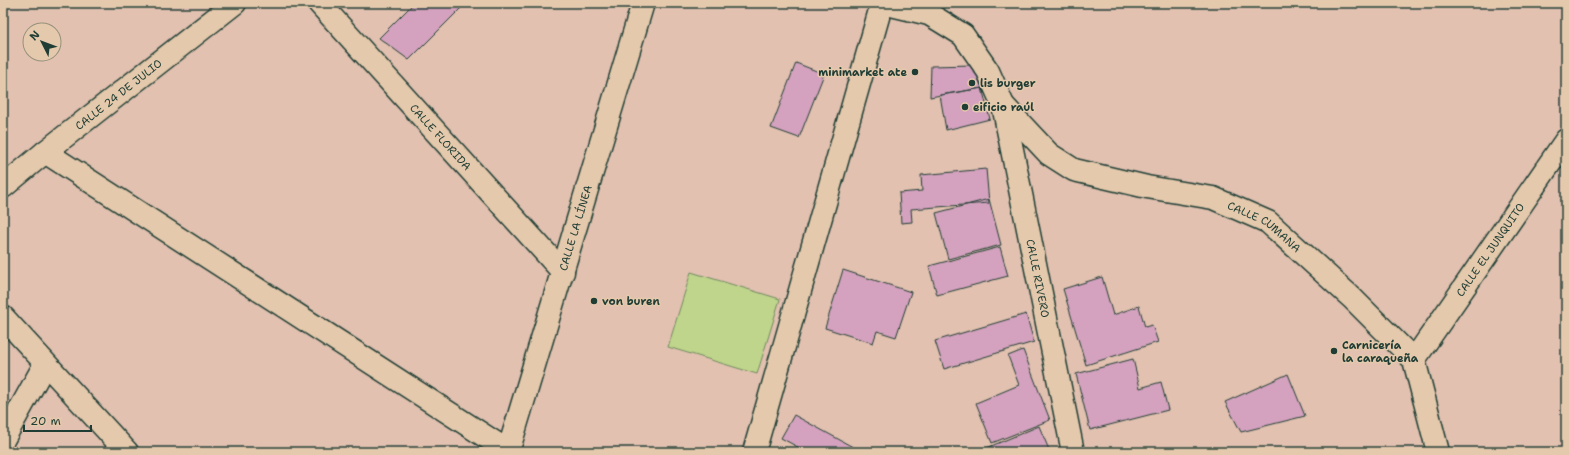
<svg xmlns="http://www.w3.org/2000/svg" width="1569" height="455" viewBox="0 0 1569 455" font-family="'Shantell Sans',sans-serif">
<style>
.green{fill:#bfd58b;stroke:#6f8960}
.building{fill:#d4a2be;stroke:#1f3d34}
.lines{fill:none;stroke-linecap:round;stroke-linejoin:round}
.minor-casing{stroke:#1f3d34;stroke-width:25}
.minor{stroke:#e5c9ac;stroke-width:22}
.poi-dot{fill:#1f3d34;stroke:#e5c9ac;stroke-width:1.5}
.labels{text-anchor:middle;stroke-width:3;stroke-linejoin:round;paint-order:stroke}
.poi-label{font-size:11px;font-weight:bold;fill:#1f3d34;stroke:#e5c9ac;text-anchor:start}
.street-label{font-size:11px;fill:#1f3d34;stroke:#e5c9ac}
</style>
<rect width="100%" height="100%" fill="#e2c1b0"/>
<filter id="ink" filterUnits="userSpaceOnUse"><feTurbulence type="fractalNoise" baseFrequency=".025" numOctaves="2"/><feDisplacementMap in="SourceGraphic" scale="8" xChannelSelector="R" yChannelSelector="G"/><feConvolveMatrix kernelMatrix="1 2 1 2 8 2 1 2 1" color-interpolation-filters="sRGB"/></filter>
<g filter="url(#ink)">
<path class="green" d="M691,272L780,299L757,374L668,347Z"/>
<path class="building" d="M414,3L465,4L409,60L379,38Z
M796,63L824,74L799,138L771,128Z
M973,65L982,88L930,97L931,66Z
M982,88L990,119L946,130L940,95Z
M986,169L989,203L911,209L912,222L901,223L899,193L922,191L921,175Z
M989,199L1001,245L948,259L936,213Z
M1000,247L1008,276L937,295L929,266Z
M843,270L911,292L896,337L877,331L873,343L825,328Z
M1102,277L1113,315L1139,306L1145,327L1152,325L1158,342L1086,365L1063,289Z
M1026,314L1034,342L944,369L935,341Z
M1023,350L1050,420L992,443L976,403L1019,385L1008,356Z
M1133,359L1140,388L1161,382L1168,410L1090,430L1076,374Z
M1288,374L1305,416L1241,432L1225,402Z
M794,415L862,452H807L781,438Z
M1039,426L1050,452H977Z"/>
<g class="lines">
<defs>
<g id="minor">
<path id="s1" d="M319,3L563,272"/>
<path id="s2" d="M883,3L929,14L963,35L988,71L1003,105L1073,452"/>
<path id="s3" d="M1003,105L1049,154L1074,170L1147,187L1213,198L1268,222L1352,298L1414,360L1438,452"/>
<path d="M45,152L508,451"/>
<path id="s4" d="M3,187L45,152L235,3"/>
<path d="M3,317L127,452"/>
<path id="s5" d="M1414,360L1566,140"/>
<path d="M3,440L45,364"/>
<path id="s6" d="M508,452L643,3"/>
<path d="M754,452L882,3"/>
</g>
</defs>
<use href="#minor" class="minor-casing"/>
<use href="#minor" class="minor"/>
</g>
</g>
<g class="poi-dot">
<circle cx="915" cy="72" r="4"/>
<circle cx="972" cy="83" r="4"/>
<circle cx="965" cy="107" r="4"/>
<circle cx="594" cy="301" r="4"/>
<circle cx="1334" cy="351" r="4"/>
</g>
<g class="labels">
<g class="poi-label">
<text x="907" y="76" text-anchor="end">minimarket ate</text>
<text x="980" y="87">lis burger</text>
<text x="973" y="111">eificio raúl</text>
<text x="602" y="305">von buren</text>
<text x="1342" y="349">Carnicería<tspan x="1342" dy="13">la caraqueña</tspan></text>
</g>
<g class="street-label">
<text dy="4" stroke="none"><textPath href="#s4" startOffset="148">CALLE 24 DE JULIO</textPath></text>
<text dy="4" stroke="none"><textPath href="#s1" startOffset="181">CALLE FLORIDA</textPath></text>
<text dy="4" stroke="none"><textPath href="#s6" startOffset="234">CALLE LA LÍNEA</textPath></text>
<text dy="4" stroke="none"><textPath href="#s3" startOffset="298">CALLE CUMANA</textPath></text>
<text dy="4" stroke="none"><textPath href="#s5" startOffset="134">CALLE EL JUNQUITO</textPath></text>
<text dy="4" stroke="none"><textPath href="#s2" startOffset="345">CALLE RIVERO</textPath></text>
</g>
</g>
<rect width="1569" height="455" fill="none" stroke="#e5c9ac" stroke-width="16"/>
<rect x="8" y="8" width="1553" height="439" fill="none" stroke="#1f3d34" stroke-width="1.5" filter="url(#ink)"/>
<g transform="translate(42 42) rotate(312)"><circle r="19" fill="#e5c9ac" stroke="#96917c"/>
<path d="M0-3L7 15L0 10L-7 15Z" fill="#1f3d34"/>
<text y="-6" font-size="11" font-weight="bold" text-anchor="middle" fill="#1f3d34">N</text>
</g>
<path d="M24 425v6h67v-6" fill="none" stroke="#1f3d34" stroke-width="2"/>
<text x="30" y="425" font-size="12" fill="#1f3d34" stroke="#e5c9ac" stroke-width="3" paint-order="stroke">20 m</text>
</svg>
